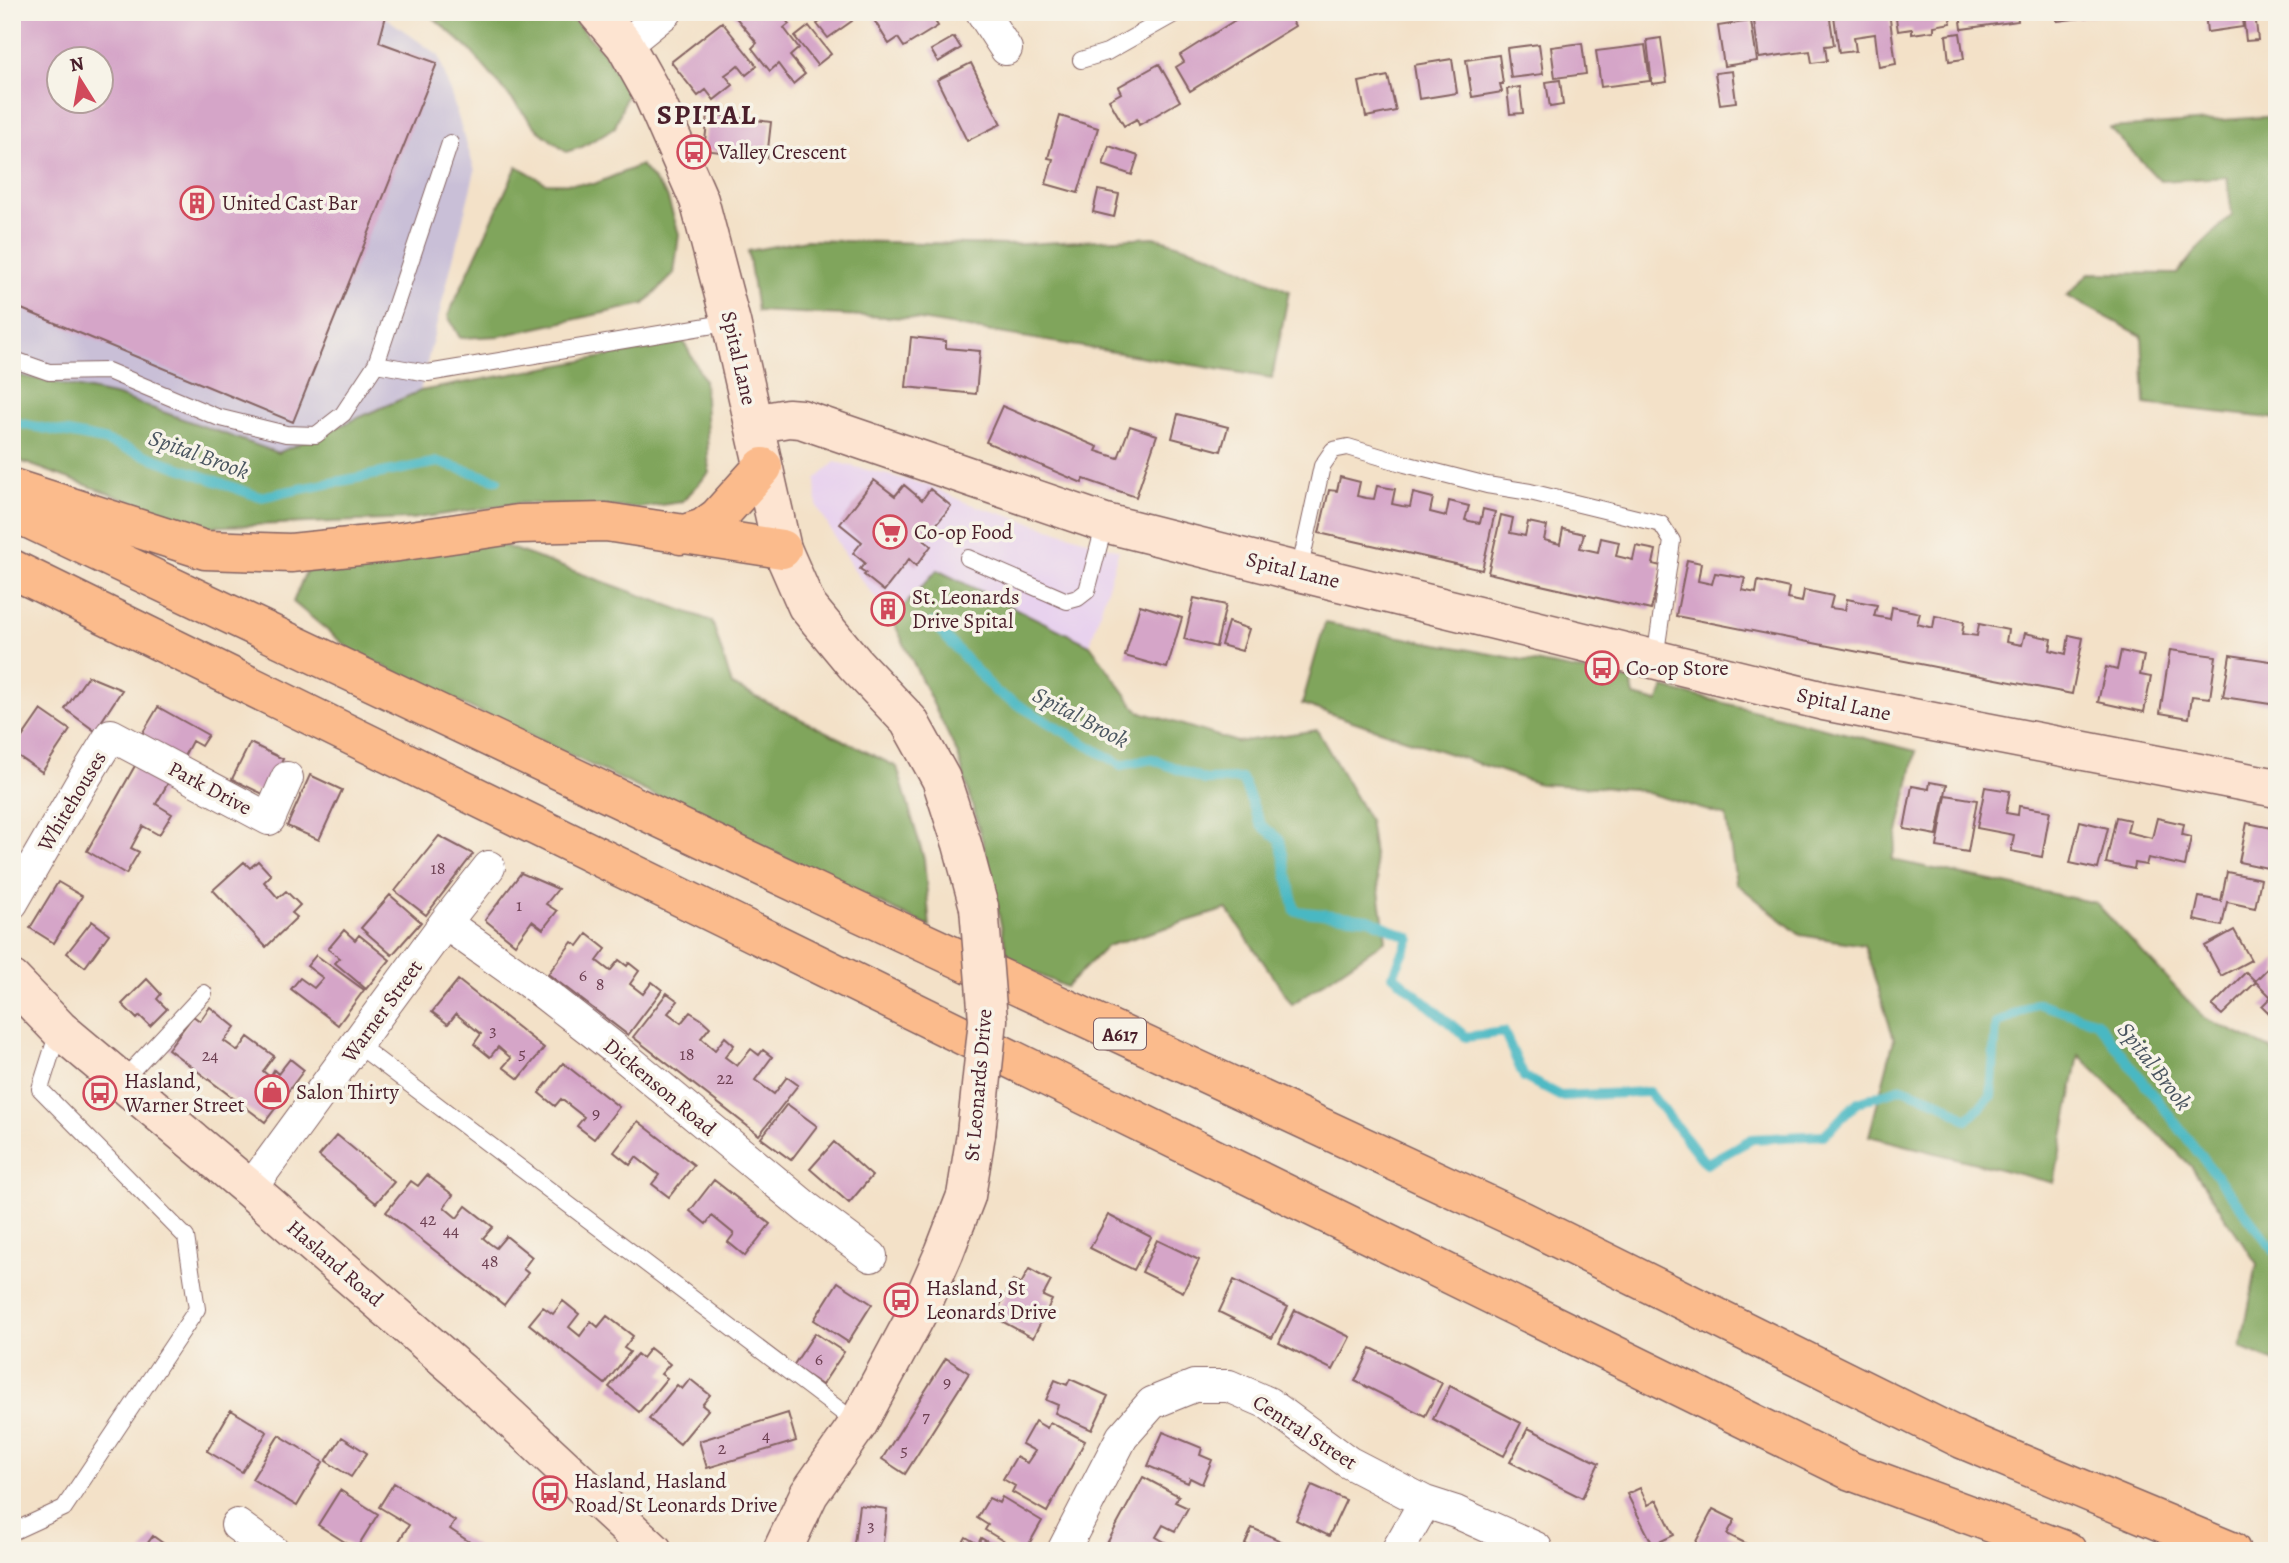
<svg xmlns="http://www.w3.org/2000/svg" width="2289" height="1563" viewBox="0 0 2289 1563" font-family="Alegreya,serif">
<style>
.built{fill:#e8d2ee}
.industrial{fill:#c9bfd7;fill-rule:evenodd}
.forest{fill:#80a55b;stroke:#656243;stroke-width:2}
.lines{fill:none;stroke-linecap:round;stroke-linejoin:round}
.stream{stroke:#4ab8c3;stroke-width:10}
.building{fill:#d5a5c8;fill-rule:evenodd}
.lane-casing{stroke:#856362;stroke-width:18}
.street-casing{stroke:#856362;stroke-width:34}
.secondary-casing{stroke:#856362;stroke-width:41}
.highway-casing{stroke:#856362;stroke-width:41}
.lane{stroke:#fff;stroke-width:16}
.street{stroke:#fff;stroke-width:32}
.secondary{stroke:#fde4d1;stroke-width:38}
.highway{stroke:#fbbb8c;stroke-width:38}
.secondary-bridge-casing{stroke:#856362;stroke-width:41;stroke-linecap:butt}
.secondary-bridge{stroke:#fde4d1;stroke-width:38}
.labels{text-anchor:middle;stroke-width:7;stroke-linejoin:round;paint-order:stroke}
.number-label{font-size:18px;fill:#6d4052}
.shield{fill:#f7f3e8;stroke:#7e5f64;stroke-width:2}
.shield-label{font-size:19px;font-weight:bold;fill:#4a1f2b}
.poi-label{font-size:21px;fill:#4a1f2b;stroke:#f7f3e8;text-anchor:start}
.street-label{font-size:21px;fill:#4a1f2b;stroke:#f7f3e8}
.water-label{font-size:23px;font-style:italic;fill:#4a5560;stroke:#f7f3e8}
.district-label{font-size:28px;font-weight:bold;letter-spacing:2px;fill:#4a1f2b;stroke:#f7f3e8}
</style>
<rect width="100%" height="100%" fill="#f7f3e8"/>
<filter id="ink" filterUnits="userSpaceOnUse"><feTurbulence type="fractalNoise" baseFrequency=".0143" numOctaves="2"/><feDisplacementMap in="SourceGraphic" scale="14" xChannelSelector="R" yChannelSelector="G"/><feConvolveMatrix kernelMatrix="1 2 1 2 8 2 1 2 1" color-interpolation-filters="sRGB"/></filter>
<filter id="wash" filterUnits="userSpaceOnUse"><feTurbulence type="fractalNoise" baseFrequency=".00686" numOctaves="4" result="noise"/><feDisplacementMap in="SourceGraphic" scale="28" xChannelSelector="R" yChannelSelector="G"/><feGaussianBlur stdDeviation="1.57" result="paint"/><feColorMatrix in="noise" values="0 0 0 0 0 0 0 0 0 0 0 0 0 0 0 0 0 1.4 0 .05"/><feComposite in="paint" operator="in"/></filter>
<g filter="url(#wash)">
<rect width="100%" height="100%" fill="#f3e1c8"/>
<path class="built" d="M835,462L928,485L967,503L1119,550L1090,645L937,570L892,619L853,569L817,506L816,479Z"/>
<path class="industrial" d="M12,12H378L439,56L475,171L420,391L278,453L118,396L12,374ZM60,60H102V102H60Z"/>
<path class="forest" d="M427,12H566L605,54L627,94L615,127L582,147L566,152L538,130L470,50Z
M2277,116V419L2145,404L2142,336L2067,296L2089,273L2177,274L2199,247L2232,215L2227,177L2160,181L2110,128Z
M641,165L667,196L679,234L674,274L644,304L500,336L460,338L448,316L517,166L546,183L594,184Z
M1154,237L1209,254L1289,291L1272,378L908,318L757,311L748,251L806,240L1005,245Z
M684,342L704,380L709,473L682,502L640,508L521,503L411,519L201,527L12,458V374L118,396L278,453L420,391Z
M491,541L712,621L732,685L897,767L924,859L930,927L352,651L293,602L306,571Z
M937,570L1090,645L1138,711L1237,742L1317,730L1369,820L1386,940L1292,1004L1227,909L1107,946L1066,987L1009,962L984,846L958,755L892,619Z
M1325,623L1631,680L1634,696L1658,702L1664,688L1916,751L1892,860L2096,903L2204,1018L2271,1049L2277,1056V1363L2241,1348L2257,1264L2191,1166L2079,1055L2054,1183L1869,1136L1894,1039L1864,945L1800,935L1736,883L1726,816L1634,789L1539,784L1302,704Z"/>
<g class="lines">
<path class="stream" d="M12,422L103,440L260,497L438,462L497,480
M933,623L996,692L1121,765L1152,759L1205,780L1242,779L1261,825L1280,840L1295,911L1369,919L1410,938L1393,975L1466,1037L1504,1032L1524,1077L1560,1096L1649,1092L1706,1164L1752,1139L1824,1135L1858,1102L1902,1088L1942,1103L1967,1120L1991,1096L1996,1024L2037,1003L2097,1022L2277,1254"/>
</g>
<g id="blocks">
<path class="building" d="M12,12H376L386,16L379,42L437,63L293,422L12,305ZM60,60H102V102H60Z
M736,12H780L789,24L784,28L799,48L790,56L805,74L793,84L778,64L770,71L752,48L757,43L733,14Z
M833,12H845L852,21L828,38L817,24Z
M882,12H929L938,26L904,47L898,38L889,44L874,20L883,14Z
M1248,12H1287L1295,26L1190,91L1176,67L1184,62L1180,55Z
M1819,12H1829L1834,45L1825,46L1827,61L1812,63L1810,51L1759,58L1754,21Z
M1859,12H1889L1896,64L1879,67L1875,34L1854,37L1856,51L1839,53L1834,16Z
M1895,12H1949L1951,23L1934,26V31L1912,34V29L1898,31Z
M1960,12H2017L2018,21L1962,29Z
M2056,12H2110V14L2057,21Z
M2205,12H2241L2243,27L2207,32Z
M2255,13L2258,40L2246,41L2243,15Z
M1751,21L1757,61L1724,66L1718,26Z
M722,22L757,66L746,75L738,65L732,70L725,75L733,85L714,100L706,90L698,96L671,62Z
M809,26L831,54L817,65L795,37Z
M1960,33L1964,59L1949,61L1946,35Z
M954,37L961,48L938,62L931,50Z
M1661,38L1667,82L1652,84L1647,40Z
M1582,43L1586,74L1555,78L1551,47Z
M1539,44L1543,74L1511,78L1507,48Z
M1645,45L1650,81L1601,87L1596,51Z
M1499,55L1503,84H1500L1502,92L1472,97L1466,60Z
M1452,59L1457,93L1419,99L1414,65Z
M971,63L1001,124L967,141L937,80Z
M1159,64L1180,101L1139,125L1137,119L1124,126L1109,100L1121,93L1118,87Z
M1732,71L1736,102L1720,104L1715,73Z
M1388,76L1396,111L1366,117L1359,82Z
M1560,80L1563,105L1550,107L1546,82Z
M1520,87L1523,113L1510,114L1507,89Z
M708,114L771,122L767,158L704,150Z
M1060,116L1098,128L1078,193L1046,184L1053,159L1048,158Z
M1109,146L1138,156L1132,175L1103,165Z
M1098,190L1119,194L1114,217L1093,212Z
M911,337L946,341V348L980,351L976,394L906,387Z
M1002,406L1098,447L1096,451L1118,458L1130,426L1157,435L1136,497L1084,479L1082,483L986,442Z
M1178,414L1228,427L1221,451L1172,438Z
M1340,477L1360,482L1357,496L1366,498L1374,499L1377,486L1395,489L1392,504L1402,506L1410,507L1413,493L1433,498L1430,512L1446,516L1449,501L1469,506L1465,520L1474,522L1480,523L1483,509L1495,512L1482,570L1319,533L1329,490L1337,491Z
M874,480L895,496L904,485L922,500L930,489L951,506L924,540L931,546L916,566L909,559L884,591L864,575L866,573L860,569L865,563L853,553L862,542L840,524Z
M1501,515L1513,518L1510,533L1516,534L1525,536L1528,522L1547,526L1544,540L1560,544L1563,529L1584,534L1580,548L1598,552L1601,538L1619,542L1616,556L1633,560L1636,546L1656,550L1653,564L1661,566L1651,610L1488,573Z
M1687,560L1701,563L1698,581L1712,584L1715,573L1745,578L1742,590L1756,593L1758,581L1789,588L1787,599L1802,602L1804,590L1833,596L1830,608L1845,610L1847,599L1877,605L1874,616L1890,619L1892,607L1920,613L1917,624L1933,628L1935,616L1950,619L1964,622L1962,634L1977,636L1979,624L2008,630L2006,642L2022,645L2025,633L2052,639L2050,650L2066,654L2069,635L2083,638L2072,694L1676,616Z
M1194,598L1226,605L1216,647L1184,639Z
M890,600L897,610L886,618L879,608Z
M1140,605L1182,618L1167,668L1125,656Z
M1228,622L1249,629L1242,651L1221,645Z
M2170,650L2216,656L2210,698L2192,696L2189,718L2160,713Z
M2121,651L2144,656L2140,675L2151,677L2144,712L2098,702L2106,667L2117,670Z
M2230,655L2277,662V705L2223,697Z
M88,676L122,690L95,731L65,709Z
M158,707L208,735L201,746L192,741L181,762L139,739Z
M41,710L70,730L42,772L12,752Z
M250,743L283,759L265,795L232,779Z
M136,764L168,783L156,804L172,814L159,835L143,826L131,848L139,852L126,874L87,851Z
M310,775L342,790L319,840L287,826Z
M1930,782L1947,785L1937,835L1904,829L1912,786L1929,789Z
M1985,787L2010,791L2006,813L2018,815L2019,806L2050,811L2042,857L2011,851L2014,835L1977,828Z
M1946,795L1977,800L1968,852L1937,847Z
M2116,817L2130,820L2127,832L2152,838L2157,818L2184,824L2182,835L2191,837L2185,866L2148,858L2146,865L2135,863L2134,869L2106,863Z
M2080,821L2108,828L2098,869L2070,863Z
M2247,823L2277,829V870L2239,862Z
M439,836L473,854L426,915L395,891Z
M258,861L271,875L264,882L278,898L286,891L300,905L292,913L297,917L266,947L213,890L244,862L250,868Z
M2227,872L2261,879L2255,908L2227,902L2222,926L2194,920L2199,897L2221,901Z
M521,873L558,889L546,904L557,911L543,929L532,921L515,944L485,920Z
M58,882L82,896L54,943L30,928Z
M390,895L421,922L392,955L361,928Z
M92,921L109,934L85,967L67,953Z
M344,930L355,940L359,935L390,960L366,989L335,963L340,958L328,949Z
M2234,930L2251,960L2221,976L2205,946Z
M587,934L606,949L597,961L610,971L619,960L627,966L629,963L639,971L630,984L643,994L652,982L662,990L628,1035L548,974L572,942L578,946Z
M316,955L364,990L338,1025L291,989L300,978L314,988L323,978L307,966Z
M2277,959V1011L2272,1016L2262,1006L2271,997L2256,982L2222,1015L2212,1006L2246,972L2255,981Z
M147,979L161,994L157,999L167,1009L150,1026L140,1016L137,1019L122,1004Z
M458,980L544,1048L519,1079L503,1067L511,1058L498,1047L490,1057L474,1044L481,1034L456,1014L448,1024L432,1012Z
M667,993L678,1001L668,1013L681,1023L690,1012L701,1019L710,1027L701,1038L715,1050L725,1037L734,1045L725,1057L737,1066L751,1049L759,1055L763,1050L772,1057L755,1080L774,1094L787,1077L798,1085L759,1135L633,1037Z
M210,1007L235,1027L224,1041L238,1051L248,1037L274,1056L263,1071L270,1077L274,1070L278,1074L290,1059L304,1070L265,1122L168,1049L193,1016L200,1021Z
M563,1063L619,1107L594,1139L577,1126L584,1117L561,1099L555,1106L539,1093Z
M787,1104L817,1126L791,1160L761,1138Z
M638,1121L694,1165L669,1197L652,1184L659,1175L636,1157L630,1165L614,1152Z
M337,1135L394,1182L376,1203L319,1156Z
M834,1142L872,1176L849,1203L810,1169Z
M427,1175L453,1195L444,1207L457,1218L466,1206L493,1227L483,1238L489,1243L496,1248L506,1236L532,1257L523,1269L528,1273L504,1305L386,1212L411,1181L418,1186Z
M714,1180L770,1224L745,1256L728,1242L734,1234L712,1216L706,1224L690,1211Z
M1108,1215L1151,1237L1134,1270L1090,1248Z
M1157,1240L1199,1260L1183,1292L1142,1272Z
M1029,1269L1051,1281L1043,1296L1052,1300L1033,1338L994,1317L1013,1280L1021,1284Z
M1234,1280L1288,1307L1272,1338L1219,1312Z
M838,1282L872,1304L848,1342L814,1320Z
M563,1301L579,1314L569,1327L580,1336L591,1321L598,1327L607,1316L633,1336L624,1348L630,1352L605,1384L529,1324L543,1307L553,1314Z
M1295,1310L1350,1337L1333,1370L1279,1343Z
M815,1333L844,1352L822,1385L793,1366Z
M650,1348L670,1364L661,1374L667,1378L639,1412L609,1387L637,1354L642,1358Z
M1371,1348L1442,1383L1425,1416L1355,1381Z
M946,1358L969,1373L905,1474L882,1459Z
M690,1379L710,1395L702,1405L708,1410L680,1444L649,1419L677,1385L682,1389Z
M1070,1379L1108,1396L1092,1430L1055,1413L1058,1405L1046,1400L1055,1380L1067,1385Z
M1450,1386L1521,1423L1504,1456L1433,1419Z
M231,1410L267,1432L242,1472L207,1451Z
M788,1413L796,1441L707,1468L699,1441Z
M1035,1421L1047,1428L1050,1422L1085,1441L1047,1512L1012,1492L1015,1486L1003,1479L1016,1457L1027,1463L1035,1451L1022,1444Z
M1528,1428L1599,1463L1582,1498L1510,1462Z
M1163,1432L1202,1448L1200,1455L1212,1460L1202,1484L1190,1478L1188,1483L1148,1466Z
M279,1435L323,1462L297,1506L252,1479Z
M342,1437L367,1453L351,1477L326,1461Z
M1143,1477L1179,1496L1175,1502L1188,1508L1175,1531L1163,1525L1156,1537L1168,1544L1165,1551H1112L1105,1547Z
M394,1483L455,1521L450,1529L483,1551H415L399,1541L409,1525L379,1507Z
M1312,1485L1346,1500L1329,1536L1296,1520Z
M1640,1488L1648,1505L1657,1500L1674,1535L1653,1545L1627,1494Z
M340,1490L378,1514L356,1549L318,1525Z
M1002,1497L1042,1521L1025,1551H1020L985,1530L988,1525L977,1518L989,1498L999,1503Z
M859,1505L887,1509L882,1551H853Z
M1713,1509L1735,1520L1727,1534L1749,1545L1746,1551H1691Z
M1252,1528L1303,1551H1258L1245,1544Z
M153,1536L174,1551H142Z
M966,1537L978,1544L981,1538L1002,1551H958Z"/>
</g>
</g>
<g filter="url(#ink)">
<use href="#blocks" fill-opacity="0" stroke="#856362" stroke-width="2"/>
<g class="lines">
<defs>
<path id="lane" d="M1081,60L1107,52L1178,12
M12,359L49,372L108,371L217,417L286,434L316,435L343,414L376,364L428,373L731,322
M376,364L450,143
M968,558L1067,601L1078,598L1087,591L1105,523
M1299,572L1322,466L1333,450L1348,447L1405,464L1487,485L1530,492L1661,524L1672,541L1655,659
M358,1045L858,1424
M122,1081L204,993
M12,1532L64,1508L197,1309L186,1237L40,1089L59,1029"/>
<path id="street" d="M982,12L1006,49
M625,45L666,12
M12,903L79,787L111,735L269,819L287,778
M445,923L537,988L614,1048L807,1208L871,1256
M250,1189L445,923L489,867
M237,1525L273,1551
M1063,1551L1122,1437L1152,1403L1194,1386H1229L1268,1403L1348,1462L1425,1502L1456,1512L1536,1548
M1397,1551L1425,1502"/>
<path id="secondary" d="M597,12L625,45L653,95L699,200L731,322L782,549L807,606L855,664L909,721L941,779L962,844L979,907
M754,424L788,418L801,419L1105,523L1299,572L1824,701L2277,788
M12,980L59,1029L250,1189L463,1374L653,1551
M782,1551L809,1494L858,1424L918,1312L944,1253L966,1196L976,1134"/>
<path id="highway" d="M12,488L205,550L291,553L398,542L518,524L606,522L782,549
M12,511L839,903L1523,1221L1962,1439L2231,1551
M681,535L703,528L718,517L763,467
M12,569L1851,1471L2067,1551"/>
</defs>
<use href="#lane" class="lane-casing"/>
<use href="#street" class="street-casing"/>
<use href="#secondary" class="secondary-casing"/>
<use href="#highway" class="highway-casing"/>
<use href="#lane" class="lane"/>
<use href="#street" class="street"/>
<use href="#secondary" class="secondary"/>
<use href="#highway" class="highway"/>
<defs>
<path id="secondary-bridge" d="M976,1134L988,1020L979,907"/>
</defs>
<use href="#secondary-bridge" class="secondary-bridge-casing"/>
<use href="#secondary-bridge" class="secondary-bridge"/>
</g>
</g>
<defs>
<symbol id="bus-ring" viewBox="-11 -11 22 22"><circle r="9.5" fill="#f7f3e8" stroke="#d1495b" stroke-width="1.5"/><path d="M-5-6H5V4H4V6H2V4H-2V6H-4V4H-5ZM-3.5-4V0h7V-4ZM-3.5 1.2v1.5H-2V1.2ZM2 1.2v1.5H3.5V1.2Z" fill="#d1495b"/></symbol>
<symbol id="building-ring" viewBox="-11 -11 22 22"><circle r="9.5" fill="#f7f3e8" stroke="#d1495b" stroke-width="1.5"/><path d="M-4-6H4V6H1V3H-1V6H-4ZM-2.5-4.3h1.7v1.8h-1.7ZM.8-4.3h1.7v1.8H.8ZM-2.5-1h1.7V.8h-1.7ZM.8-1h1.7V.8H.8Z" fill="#d1495b"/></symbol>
<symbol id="supermarket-ring" viewBox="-11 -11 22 22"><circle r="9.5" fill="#f7f3e8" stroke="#d1495b" stroke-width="1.5"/><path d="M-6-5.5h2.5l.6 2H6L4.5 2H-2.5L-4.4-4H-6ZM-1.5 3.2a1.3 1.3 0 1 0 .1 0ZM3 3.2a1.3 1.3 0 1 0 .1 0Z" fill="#d1495b"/></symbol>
<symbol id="shop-ring" viewBox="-11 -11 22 22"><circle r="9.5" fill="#f7f3e8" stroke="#d1495b" stroke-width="1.5"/><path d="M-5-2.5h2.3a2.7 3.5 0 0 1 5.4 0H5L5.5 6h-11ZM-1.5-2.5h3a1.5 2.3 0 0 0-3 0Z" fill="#d1495b"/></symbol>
</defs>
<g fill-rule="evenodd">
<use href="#bus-ring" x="675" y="133" width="38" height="38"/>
<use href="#building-ring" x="178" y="184" width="38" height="38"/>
<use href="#supermarket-ring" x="871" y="513" width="38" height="38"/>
<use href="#building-ring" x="869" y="590" width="38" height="38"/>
<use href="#bus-ring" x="1583" y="649" width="38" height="38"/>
<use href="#shop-ring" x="253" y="1073" width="38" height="38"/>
<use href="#bus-ring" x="81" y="1074" width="38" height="38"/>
<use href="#bus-ring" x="882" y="1281" width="38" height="38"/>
<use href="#bus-ring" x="531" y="1474" width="38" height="38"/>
</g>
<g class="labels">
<g class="number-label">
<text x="438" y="874">18</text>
<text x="519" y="911">1</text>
<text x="583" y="981">6</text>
<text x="600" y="990">8</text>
<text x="493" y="1036">3</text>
<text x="522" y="1059">5</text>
<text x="687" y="1060">18</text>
<text x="210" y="1061">24</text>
<text x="725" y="1084">22</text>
<text x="596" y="1119">9</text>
<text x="428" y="1225">42</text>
<text x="451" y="1236">44</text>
<text x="490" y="1267">48</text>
<text x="819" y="1365">6</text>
<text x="947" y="1388">9</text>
<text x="926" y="1422">7</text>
<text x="766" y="1441">4</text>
<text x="722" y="1454">2</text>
<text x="904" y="1456">5</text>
<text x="871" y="1531">3</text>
</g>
<rect class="shield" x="1094" y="1018.5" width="52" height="31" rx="5"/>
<g class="shield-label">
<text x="1120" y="1041">A617</text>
</g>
<g class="poi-label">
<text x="718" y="159">Valley Crescent</text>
<text x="222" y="210">United Cast Bar</text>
<text x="914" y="539">Co-op Food</text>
<text x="912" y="604">St. Leonards<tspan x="912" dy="24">Drive Spital</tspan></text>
<text x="1626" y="675">Co-op Store</text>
<text x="124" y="1088">Hasland,<tspan x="124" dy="24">Warner Street</tspan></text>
<text x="296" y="1099">Salon Thirty</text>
<text x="926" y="1295">Hasland, St<tspan x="926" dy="24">Leonards Drive</tspan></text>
<text x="574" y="1488">Hasland, Hasland<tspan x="574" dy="24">Road/St Leonards Drive</tspan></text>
</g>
<g class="street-label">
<text transform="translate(739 358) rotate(77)" y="7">Spital Lane</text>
<text transform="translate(1293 570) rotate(14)" y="7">Spital Lane</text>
<text transform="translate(1844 704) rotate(12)" y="7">Spital Lane</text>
<text transform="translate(210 788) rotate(28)" y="7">Park Drive</text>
<text transform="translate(72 801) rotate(-59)" y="7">Whitehouses</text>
<text transform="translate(382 1011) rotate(-54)" y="7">Warner Street</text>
<text transform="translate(978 1085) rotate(-85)" y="7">St Leonards Drive</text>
<text transform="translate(660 1087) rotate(40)" y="7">Dickenson Road</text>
<text transform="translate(335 1263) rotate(41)" y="7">Hasland Road</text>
<text transform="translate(1305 1432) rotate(33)" y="7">Central Street</text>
</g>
<g class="water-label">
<text transform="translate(199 454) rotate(20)" y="8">Spital Brook</text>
<text transform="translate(1081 717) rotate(28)" y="8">Spital Brook</text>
<text transform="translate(2155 1066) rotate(52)" y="8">Spital Brook</text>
</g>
<g class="district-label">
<text x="707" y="124">SPITAL</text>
</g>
</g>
<rect width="2289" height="1563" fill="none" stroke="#f7f3e8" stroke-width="42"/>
<g transform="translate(80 80) rotate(349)"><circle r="33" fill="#f7f3e8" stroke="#b29e9c" stroke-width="2"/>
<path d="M0-5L12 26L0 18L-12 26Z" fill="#d1495b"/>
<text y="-10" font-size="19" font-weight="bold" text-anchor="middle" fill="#4a1f2b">N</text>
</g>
</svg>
